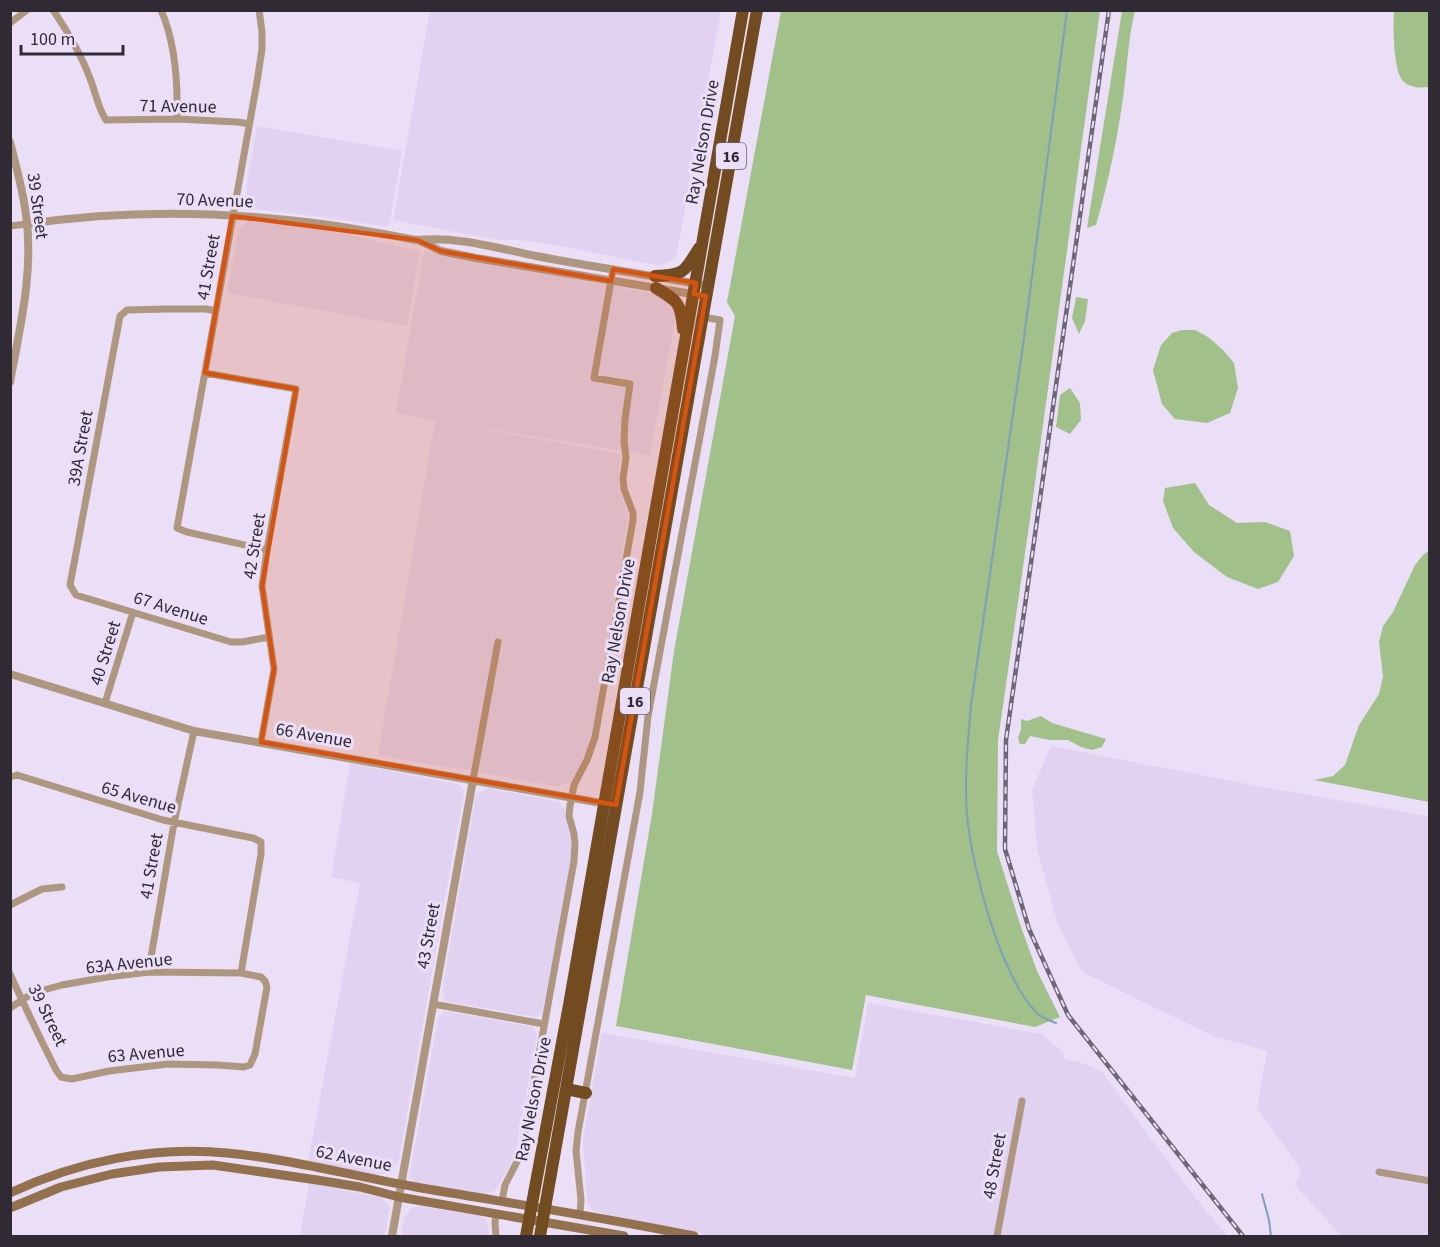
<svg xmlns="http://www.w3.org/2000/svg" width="1440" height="1247" viewBox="0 0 1440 1247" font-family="'Source Sans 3',sans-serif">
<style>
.built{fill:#e2d2f2}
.green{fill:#a1c08a}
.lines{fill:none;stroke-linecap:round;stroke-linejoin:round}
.stream{stroke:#7ba0bc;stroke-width:2}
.minor{stroke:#ae9780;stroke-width:7}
.tertiary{stroke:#ae9780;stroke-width:8}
.secondary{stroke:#93714f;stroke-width:9}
.trunk{stroke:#724b21;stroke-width:12}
.rail-casing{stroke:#6e6776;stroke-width:4.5}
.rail{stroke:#ebdff8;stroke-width:2;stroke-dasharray:7;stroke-linecap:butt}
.marked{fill:#d65410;fill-opacity:0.2;stroke:#d65410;stroke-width:4.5;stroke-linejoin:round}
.labels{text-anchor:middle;stroke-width:6;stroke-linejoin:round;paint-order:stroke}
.shield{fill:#ebdff8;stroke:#67606f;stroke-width:1.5}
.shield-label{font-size:16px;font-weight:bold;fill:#2f2a34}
.street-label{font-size:18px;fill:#2f2a34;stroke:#ebdff8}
</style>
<rect width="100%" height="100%" fill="#ebdff8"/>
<path class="built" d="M430,11H721L676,258L660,266L556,245L518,240H497L393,220Z
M257,126L402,151L389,227L322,217L255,209L246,200L247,194L246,187Z
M247,221L298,226L352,235L389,245L420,250L407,326L227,293L238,232Z
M424,251L661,295L671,303L676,315L650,455L448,423L622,454L619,466V485L628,518L592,733L585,759L574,782L556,786L378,755L435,421L396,413Z
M1051,746L1268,788L1429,816V1236H1341L1295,1185L1301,1170L1257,1108L1267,1051L1213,1036L1082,972L1058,925L1037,849L1032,790Z
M350,763L458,784L464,791L399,1160L392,1170L383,1174H374L308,1162L360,883L331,877Z
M489,788L559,802L565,810L573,850L542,1013L535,1017L445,1001L442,990L476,794Z
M868,1003L1042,1034L1064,1053V1058L1085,1064L1102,1071L1151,1139L1207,1212L1228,1236H712L608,1216L592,1210L587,1201L583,1139L602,1033L855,1078Z
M445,1011L533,1027L537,1035L515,1155L496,1190L485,1194L414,1182L409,1177L438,1018Z
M309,1183L382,1198L390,1207L385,1236H300Z
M420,1206L480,1216L486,1220L490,1236H401L404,1218L411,1208Z"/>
<path class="green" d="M781,11H1100L1031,512L998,740L997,851L1020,924L1037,971L1060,1017L1035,1027L866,995L852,1070L616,1026L652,814L674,651L735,316L727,302Z
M1122,11H1135C1128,39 1127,69 1123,98C1117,141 1108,183 1096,225L1087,228Z
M1394,11H1429V87C1421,88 1410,88 1403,81C1393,70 1393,25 1394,11Z
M1076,297L1088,299L1085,321L1079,334L1072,318Z
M1182,330H1195L1208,337L1223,350L1234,363L1238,388L1230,413L1207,423L1175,419L1162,404L1153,370L1161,345L1172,333Z
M1070,388L1080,403L1081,420L1070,434L1056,427L1060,395Z
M1195,483L1209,505L1237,523L1265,522L1290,531L1294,556L1278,582L1258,589L1227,577L1194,552L1173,528L1163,501L1165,488Z
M1429,551V802L1314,780L1333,776L1345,765L1359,725L1379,694L1383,676L1379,642L1383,626L1393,612L1415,565L1424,554Z
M1041,716L1052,723L1106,739L1102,747L1092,750L1081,747L1068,740H1049L1030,736L1025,744H1020L1018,738L1021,729V719L1027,721Z"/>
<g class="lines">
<path class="stream" d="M1056,1023C1050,1021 1044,1018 1039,1015C1000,978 972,868 967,815C964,778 968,741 971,705L1023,345L1067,10
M1262,1194L1269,1220L1271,1236"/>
<path class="minor" d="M53,10C68,32 82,56 91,81C96,94 98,108 106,120L177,119L238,122L249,124
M161,10C176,44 178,83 177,119
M259,10L262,32V49L257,82L177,528L187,532L267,550
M10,23L27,10
M10,226L27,224
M216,311L206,309H167L127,310L120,316L70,585L76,595L231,642H242L269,637
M205,373L296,389L267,550L262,586L274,669L261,742
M105,703L133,612
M10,777L17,775L163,820L253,838L261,842V854L241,973
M473,780L498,642
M10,905L42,889L62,887
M150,972V963L174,823L194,731
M10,974C25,1007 40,1038 56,1070L61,1077L72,1079L109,1071L168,1064L218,1065L244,1067L250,1065L255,1054L267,987L265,981L261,977L241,973L150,972L107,977L62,985L33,993L10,1008
M433,1004L544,1024
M1379,1172L1430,1181
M502,1201L505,1185L521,1154L574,861L575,844L574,834L569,816L570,806L574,785L587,760L595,737L633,520V513L624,489L623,478L626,458L624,441L625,419L630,384L594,378L613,269
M580,1214L581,1200L576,1151L578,1132L640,792L648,716L715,356L720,320L703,317
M496,1236L495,1223L496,1214
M997,1236L1022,1101"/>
<path class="tertiary" d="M10,142C16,166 23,190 26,215C34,271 20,327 10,382
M27,224C121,210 219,211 314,223C348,227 383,234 417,240C457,236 497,248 536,256C593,267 651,275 708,286
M418,240L441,251L476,258L698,295
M10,674L194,731L607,804
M392,1236L473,780"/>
<path class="secondary" d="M10,1193C78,1161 153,1146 227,1153C291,1159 353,1176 416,1187C509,1203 601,1217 694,1236
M10,1208L61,1187L112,1174L159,1167L213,1165L317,1180L360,1187L399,1197L624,1236"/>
<path class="trunk" d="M655,276C684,275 684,273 699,248
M656,288C678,301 681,303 683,329
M566,1089L586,1093
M526,1236L569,1005L743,10
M540,1236L757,10"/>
<defs>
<path id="rail" d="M1109,10L1006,740L1005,849L1029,929L1068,1015L1243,1236"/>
</defs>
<use href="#rail" class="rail-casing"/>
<use href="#rail" class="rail"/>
</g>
<path class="marked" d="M232,216L417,240L441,251L611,281L613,269L655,276L696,283L694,294L706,296L616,805L261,742L274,669L262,586L296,389L205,373Z"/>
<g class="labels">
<g class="shield">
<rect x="716" y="143" width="30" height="26" rx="4.5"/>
<rect x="620" y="688" width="30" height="26" rx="4.5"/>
</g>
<g class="shield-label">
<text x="731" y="162">16</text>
<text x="635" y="707">16</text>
</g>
<g class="street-label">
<text transform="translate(178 106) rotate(1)" y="6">71 Avenue</text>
<text transform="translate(702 142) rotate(-80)" y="6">Ray Nelson Drive</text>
<text transform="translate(215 200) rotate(2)" y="6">70 Avenue</text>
<text transform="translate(38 206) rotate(82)" y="6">39 Street</text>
<text transform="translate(208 267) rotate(-80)" y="6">41 Street</text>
<text transform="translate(80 448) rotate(-80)" y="6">39A Street</text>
<text transform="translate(254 546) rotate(-81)" y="6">42 Street</text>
<text transform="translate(171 608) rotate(17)" y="6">67 Avenue</text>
<text transform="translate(618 621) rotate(-80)" y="6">Ray Nelson Drive</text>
<text transform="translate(105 653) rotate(-73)" y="6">40 Street</text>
<text transform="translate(314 735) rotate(10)" y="6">66 Avenue</text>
<text transform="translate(139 797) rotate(16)" y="6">65 Avenue</text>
<text transform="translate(151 866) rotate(-80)" y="6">41 Street</text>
<text transform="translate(428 936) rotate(-80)" y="6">43 Street</text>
<text transform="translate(129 963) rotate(-6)" y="6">63A Avenue</text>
<text transform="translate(48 1015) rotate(64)" y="6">39 Street</text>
<text transform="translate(146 1053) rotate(-5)" y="6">63 Avenue</text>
<text transform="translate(533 1099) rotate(-79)" y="6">Ray Nelson Drive</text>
<text transform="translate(354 1158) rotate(11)" y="6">62 Avenue</text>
<text transform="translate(994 1166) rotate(-80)" y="6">48 Street</text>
</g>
</g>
<rect width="1440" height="1247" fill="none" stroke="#2f2a34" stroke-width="24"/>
<path d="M21 45v9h102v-9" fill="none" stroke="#2f2a34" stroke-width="3"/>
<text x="30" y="45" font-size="18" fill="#2f2a34" stroke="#ebdff8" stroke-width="4.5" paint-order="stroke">100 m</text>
</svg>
